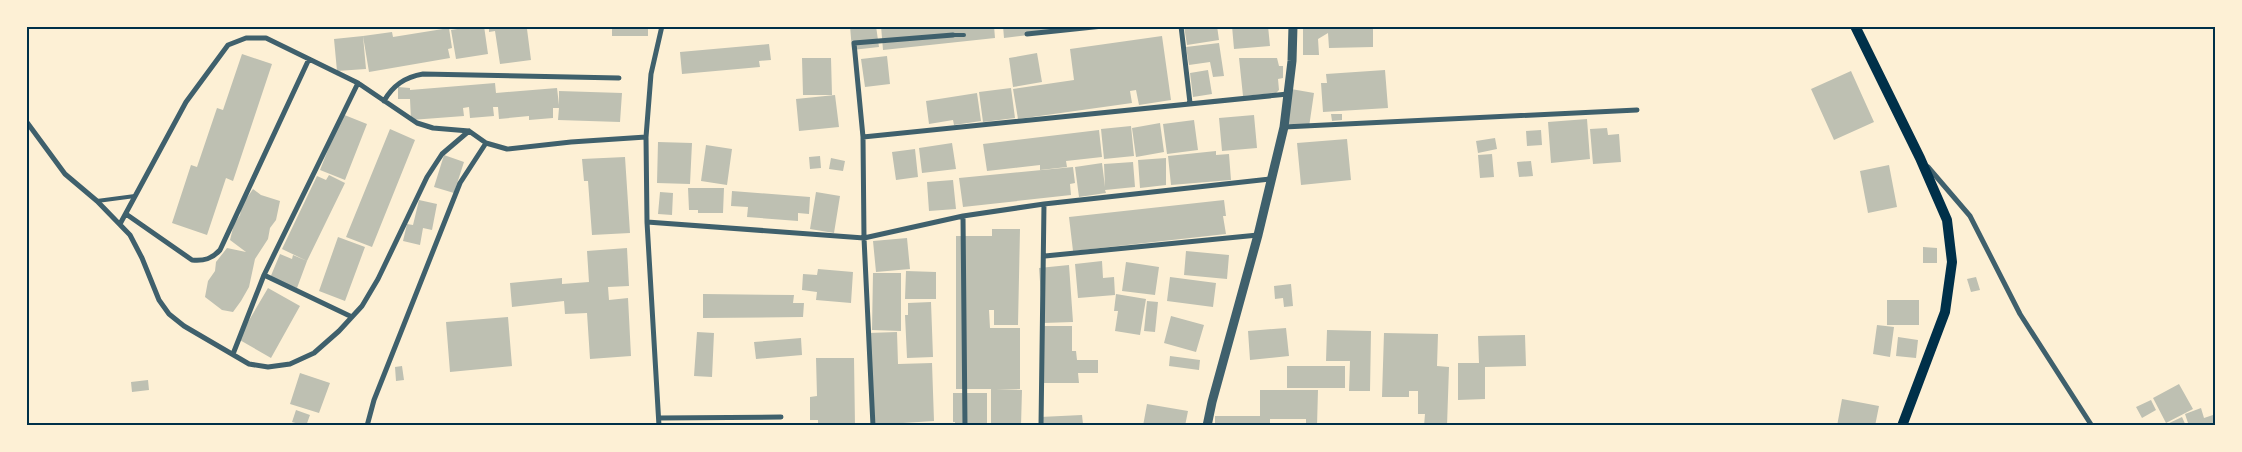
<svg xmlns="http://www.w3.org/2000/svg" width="2242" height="452" viewBox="0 0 2242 452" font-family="'Roboto Condensed',sans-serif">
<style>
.building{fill:#bec0b2}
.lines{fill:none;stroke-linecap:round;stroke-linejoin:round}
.service{stroke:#3f606c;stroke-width:4}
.minor{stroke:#3f606c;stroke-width:5}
.tertiary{stroke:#3f606c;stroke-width:9}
.secondary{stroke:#003049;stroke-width:10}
.neatline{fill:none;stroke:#003049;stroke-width:2}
</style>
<rect width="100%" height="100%" fill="#fdf0d5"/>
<path class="building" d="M476,26H484L488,54L456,59L451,30Z
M489,26H535V28L527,29L531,60L500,64L495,31L489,32Z
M612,26H648V36H612Z
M850,26H876L879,47L852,50Z
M881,26H994L995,38L883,50Z
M1003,26H1094L1095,27L1004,38Z
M1184,26H1217L1219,40L1187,45Z
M1232,26H1268L1270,46L1234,49Z
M1303,26H1375L1373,29V47L1329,48L1328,33L1318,39L1319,55H1303Z
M449,28L452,48L448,49L450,58L369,72L363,36L392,32L393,37Z
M363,36L366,69L337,71L334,39Z
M1162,36L1171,100L1139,105L1136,90L1130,91L1132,103L1018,119L1013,89L1074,80L1070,49Z
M1219,43L1224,76L1213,77L1210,62L1189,65L1186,47Z
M769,44L771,60L759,61L760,67L682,74L680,52Z
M1037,53L1042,82L1013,87L1009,58Z
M242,54L272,64L233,181L226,178L207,235L172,223L191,165L197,167L217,108L223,110Z
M887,56L890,84L865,87L861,59Z
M802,58H831L832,95H803Z
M1239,58H1277L1279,66H1283V78L1278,79L1279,90L1276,93L1243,96Z
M1208,70L1212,94L1193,97L1190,73Z
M1385,70L1388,108L1323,112L1321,83H1327L1326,74Z
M1851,71L1874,122L1834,140L1811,89Z
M495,83L496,93L557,88L559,105V91L622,93L620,122L558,120L559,108H553V118L529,120V116L499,119L498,107H493L494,116L470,118L469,107L463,108L464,116L411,120L410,99H398V87L410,88V90Z
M1011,88L1015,118L983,122L979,92Z
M1291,89L1314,93L1309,127L1286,124Z
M977,93L981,121L954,125L953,120L929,124L926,101Z
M835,95L839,127L799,131L796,99Z
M342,114L367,124L345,180L320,170Z
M1331,114H1342V120L1332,121Z
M1254,115L1257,148L1222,151L1219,118Z
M1587,119L1590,159L1551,163L1548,122Z
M1194,120L1198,150L1167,154L1163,124Z
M1160,123L1164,152L1136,157L1132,128Z
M1131,126L1134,156L1104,159L1101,129Z
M1607,128L1608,135L1619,134L1621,162L1593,164L1590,129Z
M390,129L415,140L372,247L346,237Z
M1099,130L1102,157L1066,161L1067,167L1040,170V165L987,171L983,144Z
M1541,130L1542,145L1527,146L1526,131Z
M1495,138L1497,149L1478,153L1476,141Z
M1347,139L1351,180L1301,185L1297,143Z
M658,142L692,143L690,184L657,183Z
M952,143L956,169L922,173L919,148Z
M706,145L732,149L727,185L701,181Z
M915,149L918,177L896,180L892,152Z
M1216,151V155L1229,154L1231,180L1171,185L1168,156Z
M1492,154L1494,177L1480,178L1478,155Z
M444,155L464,162L454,193L434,187Z
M820,156L821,168L810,169L809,157Z
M625,157L630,233L592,235L588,181H584L582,159Z
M831,158L845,161L843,171L829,169Z
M1166,158V185L1140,188L1138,160Z
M1531,161L1533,176L1519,177L1517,162Z
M1133,162L1135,187L1105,190L1106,193L1079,197L1075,167L1102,163L1105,187L1104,164Z
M1889,165L1897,207L1868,213L1860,171Z
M1073,167L1075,183L1070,184L1071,195L963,207L959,178Z
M329,175L345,183L307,261L282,249L317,176L326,180Z
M953,180L956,209L929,211L927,182Z
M688,188H724L723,213H698V210H689Z
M253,189L261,195L280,201L276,220L270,228L268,239L255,259L249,287L241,301L233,312L222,310L205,297L208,281L215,271L216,262L227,248L246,252L230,240L234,224L240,215L242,205Z
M732,191L810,197L809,214L798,213V221L747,217L748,207L731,206Z
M660,192L673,193L672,215L658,214Z
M816,192L840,196L834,233L810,229Z
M419,200L437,204L432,230L423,228L420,245L403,241L407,224L413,225Z
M1224,200L1226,216H1223L1226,234L1073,251L1069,217Z
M992,229H1020L1018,325H994V310H989L990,328H1020V389H996L1022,390L1021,426H991V389H956V236H992Z
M338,237L365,247L345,301L319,291Z
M907,238L910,269L876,272L873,241Z
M1923,247L1937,248V263H1923Z
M627,248L629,286L608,287L609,300L628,298L631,356L590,359L587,313L565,314L564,301L512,307L510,283L562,278V284L589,282L587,251Z
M1186,251L1229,255L1227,279L1184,275Z
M280,254L292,259L293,255L307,261L297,288L270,278Z
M1102,261L1103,278L1114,277L1115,295L1078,298L1075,264Z
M1126,262L1159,267L1155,295L1122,291Z
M1069,265L1073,322L1043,323L1039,268Z
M818,269L853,272L851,303L816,300L817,292L802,290L803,274L817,275Z
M906,271L936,272V299H905Z
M873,273H901V331L872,330Z
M1170,277L1216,283L1213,307L1167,301Z
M1976,277L1980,290L1971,292L1967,279Z
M1291,284L1293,306L1284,307L1283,298L1275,299L1274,286Z
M268,288L300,306L271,358L238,339Z
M703,294L794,295L793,303H804L803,317L703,318Z
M1116,294L1146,299L1140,335L1115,331L1118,311H1114Z
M1887,300H1919V325H1887Z
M1147,301L1158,302L1155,332L1144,331Z
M931,302L933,357L907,358L905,315H908V303Z
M1171,316L1204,325L1196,352L1164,343Z
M508,317L512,366L450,372L446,322Z
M1877,325L1894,327L1890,357L1873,354Z
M1044,326H1072V351H1076L1077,360H1098V373H1078L1079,383H1044Z
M1286,328L1289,356L1250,360L1248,331Z
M1327,330L1371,331L1370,391H1349L1350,361H1326Z
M697,332L714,333L712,377L694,376Z
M897,332L898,364L932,363L934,421L903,423L904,426H872L868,333Z
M1384,333L1438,334L1437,366L1449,367L1447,426H1424L1425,414H1418V391H1409V397H1382Z
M1525,335L1526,366L1485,367V399L1458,400V363H1479L1478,336Z
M1898,337L1918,340L1916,358L1896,356Z
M801,338L802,355L756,359L754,342Z
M1170,356L1200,360L1199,370L1169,366Z
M816,358H854L855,426H818V420H810V397L817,396Z
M402,366L404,380L396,381L395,367Z
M1287,366H1345V388H1287Z
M300,373L330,383L319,413L290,404Z
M148,380L149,390L132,392L131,382Z
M2179,384L2193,409L2166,423L2153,398Z
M1260,390H1318L1317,426H1306V419H1270V426H1215V416H1260Z
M953,393H987V426H955V422H953Z
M1842,399L1879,406L1875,426H1837Z
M2151,400L2156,410L2142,418L2136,407Z
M1147,404L1188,411L1185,426H1143Z
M2201,408L2204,418L2216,414V426H2189L2185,414Z
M296,410L310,415L306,426L292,422Z
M1082,415L1083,424H1078V426H1040V417Z
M2182,417L2186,426H2163Z"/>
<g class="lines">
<path class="service" d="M953,35H964
M97,201L135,196"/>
<path class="minor" d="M1181,26L1190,103
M1027,34L1103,26
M384,101C393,85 405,77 423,74L619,78
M26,121L65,174L97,201L130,235L142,258L159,300L169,314L184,326L249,364L268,367L290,364L314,353L339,331L362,306L378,279L427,177L442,154L469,131
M1284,127L1637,110
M863,137L1288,94
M1928,167L1970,216L2020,314L2092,426
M126,214L192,260C204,261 212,259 220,250L309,59
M963,216L965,426
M647,222L864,238L963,216L1044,204L1270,179
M120,224L186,102L228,45L246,38H266L309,59L358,83L417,123L433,128L469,131L486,143L507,149L571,142L646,137
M1045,256L1258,235
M264,275L352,317
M233,354L264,275L358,83
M659,418L781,417
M367,426L374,400L460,183L486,143
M659,426L647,222L646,137L651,74L662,26
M873,426L864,238L863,137L854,43L953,35
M1041,426L1044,204"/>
<path class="tertiary" d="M1207,426L1212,402L1258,235L1284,127L1292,61L1293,26"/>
<path class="secondary" d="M1855,26L1920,158L1947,220L1952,262L1945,312L1902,426"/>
</g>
<rect width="2242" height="452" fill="none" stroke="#fdf0d5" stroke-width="55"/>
<rect x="28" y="28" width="2186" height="396" class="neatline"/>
</svg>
